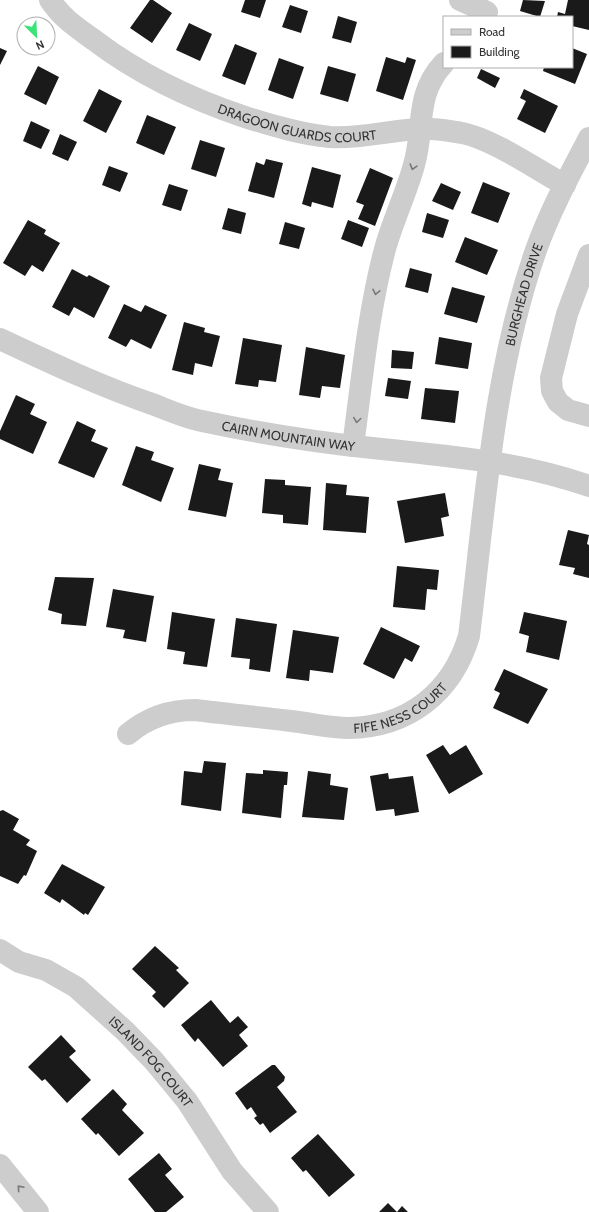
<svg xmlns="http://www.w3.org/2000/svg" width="589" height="1212" viewBox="0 0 589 1212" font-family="Cabin,sans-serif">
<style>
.building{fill:#1a1a1a}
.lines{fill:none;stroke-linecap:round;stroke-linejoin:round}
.minor{stroke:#cdcdcd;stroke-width:22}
.oneway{stroke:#787878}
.labels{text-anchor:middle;stroke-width:4;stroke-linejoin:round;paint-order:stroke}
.street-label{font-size:13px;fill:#333;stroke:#fff}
</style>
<rect width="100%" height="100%" fill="#fff"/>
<path class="building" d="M150,0H153L172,13L152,43L130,28Z
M245,0H266L260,18L241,12Z
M523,0L545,1L540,17L520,11Z
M568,0H589V30L572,26V17H557L558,12L565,14Z
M290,5L308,11L301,33L282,27Z
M338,16L357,22L351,43L332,38Z
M189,23L212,34L200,61L176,50Z
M235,44L257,53L245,85L222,76Z
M0,48L7,51L0,65Z
M572,48L587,54L575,84L543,71L544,67H572Z
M386,57L405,63L407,57L416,60L403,100L376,91Z
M279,58L304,67L293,99L268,90Z
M38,66L59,77L46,105L24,94Z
M328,66L356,74L348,102L320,94Z
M481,69L500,78L495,88L477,78Z
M99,89L122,101L106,133L83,121Z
M524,89L558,106L545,133L517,119L526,101L520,98Z
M147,115L176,127L164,155L136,143Z
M31,121L50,130L41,149L23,141Z
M60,134L77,142L68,161L52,154Z
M200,140L225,148L216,177L191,169Z
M266,159L283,163L274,198L248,191L256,162L264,165Z
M109,166L128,173L120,192L102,185Z
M312,167L341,175L333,208L312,202L311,207L302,204Z
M370,168L393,178L375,226L358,219L364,205L356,202Z
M483,182L510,193L498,223L471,213Z
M441,183L461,192L453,210L432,201Z
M169,184L188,190L181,211L162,205Z
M228,208L246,213L241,234L222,229Z
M427,213L449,220L443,238L422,232Z
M28,220L46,230L44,234L60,243L43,272L32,265L25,276L3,263Z
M348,220L369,228L362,247L341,239Z
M285,222L305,228L299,249L279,244Z
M465,237L498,250L487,275L455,262Z
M410,268L432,274L428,293L405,287Z
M72,269L87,277L89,275L110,286L94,318L74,307L69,316L52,307Z
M452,287L485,296L477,323L444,314Z
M124,304L141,312L145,305L167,315L151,349L131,339L126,347L108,338Z
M184,322L205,328L204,332L220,336L212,367L195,363L193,375L172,370Z
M439,337L472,343L468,369L435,364Z
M243,338L282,345L276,382L259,380L258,387L235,384Z
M306,347L345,355L340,388L322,386L320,398L299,395Z
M392,350L414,352L412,369L391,368Z
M388,378L411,381L408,399L385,396Z
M425,388L459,391L455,423L421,419Z
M16,395L35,404L30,414L47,422L33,454L0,439V431Z
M77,421L96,430L91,441L108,448L94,478L58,463Z
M136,446L154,452L151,460L174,468L161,502L122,485Z
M199,464L221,469L218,480L233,483L226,517L188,510Z
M265,479L285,480V485L311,487L308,525L283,523V515L262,513Z
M326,483L347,485L346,495L369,497L366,533L323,530Z
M445,493L449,516L441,518L444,536L405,543L397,501Z
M568,530L589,535L587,544L589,545V578L573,574L575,568L559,565Z
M397,566L439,570L437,590L427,589L425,610L393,607Z
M55,577L94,578L86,626L61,624L62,614L48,610Z
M113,589L154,596L146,642L123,638L125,630L106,627Z
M172,612L215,619L207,667L183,664L185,652L167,649Z
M524,612L567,621L559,660L526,652L529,636L519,633Z
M236,618L277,624L270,672L249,669L250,659L231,657Z
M381,627L420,646L412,662L405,658L394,679L363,664Z
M293,630L339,637L333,673L310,670L309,681L286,678Z
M504,669L548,689L528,724L493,708L500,693L494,690Z
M443,745L450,755L466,745L483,774L449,794L426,755Z
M204,761L226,763L221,811L181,805L184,771L202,773Z
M263,770L288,772L287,785H284L281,818L242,813L246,773L263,774Z
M308,771L331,774L330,785L348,788L344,820L302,817Z
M388,773L389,779L413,776L419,812L395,816L394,809L376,811L370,776Z
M3,810L19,819L13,830L30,840L26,845L37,851L26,876L24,875L18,884L0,876V811Z
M62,864L105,887L88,915L85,913L84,915L62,899L60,903L44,893Z
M155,946L179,968L176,970L189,983L164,1008L152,996L156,992L132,969Z
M211,1000L230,1023L238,1016L248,1027L239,1035L248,1046L223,1067L198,1038L195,1042L181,1025Z
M61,1035L76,1051L69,1057L91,1080L67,1103L45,1079L42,1081L28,1067Z
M272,1065H275L285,1077L284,1081L277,1087L297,1112L270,1133L263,1123L260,1125L254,1118L257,1116L251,1107L247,1110L235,1093Z
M113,1089L127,1104L122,1110L144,1133L119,1156L98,1133L96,1135L81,1119Z
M318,1134L355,1175L329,1197L306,1170L303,1172L291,1158Z
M159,1153L172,1169L165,1175L184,1197L166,1212H155L128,1179Z
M388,1203L397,1212H379Z
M402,1206L408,1212H397Z"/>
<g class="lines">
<g class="minor">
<path id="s1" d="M50,0C63,19 76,27 94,40C140,75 191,99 245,117C273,126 300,134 330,137C361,139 390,130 420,129C435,128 449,131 462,133C493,139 537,170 565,185"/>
<path d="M460,0L487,12"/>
<path d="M589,255L567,314L551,378L552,391L558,402L568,410L589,416"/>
<path id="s2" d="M0,339C51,363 102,387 155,405C170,411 186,418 202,421C258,433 315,442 372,448C445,456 519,461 589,486"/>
<path d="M353,446C362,380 368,313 385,249C393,220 406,194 414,165C425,128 414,95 444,63"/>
<path id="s3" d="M128,734C148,717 169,710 195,710C227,714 259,717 291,721C310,723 330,728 349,728C408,727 452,693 469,636C485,507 493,373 536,250C550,211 570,174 589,138"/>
<path id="s4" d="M0,950L19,962L46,970L76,987L125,1031L154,1061L187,1101L232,1171L268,1212"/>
<path d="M0,1165L38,1212"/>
</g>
</g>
<defs><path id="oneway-chevron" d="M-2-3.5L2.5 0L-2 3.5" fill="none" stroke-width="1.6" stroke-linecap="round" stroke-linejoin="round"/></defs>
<g class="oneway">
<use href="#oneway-chevron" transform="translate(413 167) rotate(106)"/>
<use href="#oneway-chevron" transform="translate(376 292) rotate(102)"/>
<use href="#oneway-chevron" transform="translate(357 420) rotate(98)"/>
<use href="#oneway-chevron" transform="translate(20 1188) rotate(-131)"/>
</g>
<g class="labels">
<g class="street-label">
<text dy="5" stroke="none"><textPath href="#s1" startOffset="283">DRAGOON GUARDS COURT</textPath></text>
<text dy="5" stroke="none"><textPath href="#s3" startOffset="737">BURGHEAD DRIVE</textPath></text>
<text dy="5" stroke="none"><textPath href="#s2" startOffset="306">CAIRN MOUNTAIN WAY</textPath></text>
<text dy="5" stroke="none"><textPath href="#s3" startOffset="284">FIFE NESS COURT</textPath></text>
<text dy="5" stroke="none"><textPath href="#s4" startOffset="191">ISLAND FOG COURT</textPath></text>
</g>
</g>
<rect x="443" y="16" width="130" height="52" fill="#ffffff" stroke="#adadad"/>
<rect x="451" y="29" width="20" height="6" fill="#cdcdcd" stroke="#adadad"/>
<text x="479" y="36" font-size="12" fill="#333333">Road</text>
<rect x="451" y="46" width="20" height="12" fill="#1a1a1a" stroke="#adadad"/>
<text x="479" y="56" font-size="12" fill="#333333">Building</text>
<g transform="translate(36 36) rotate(156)"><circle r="19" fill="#ffffff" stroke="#adadad"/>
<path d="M0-3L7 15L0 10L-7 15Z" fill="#3ce379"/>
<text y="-6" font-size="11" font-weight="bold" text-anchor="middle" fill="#333333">N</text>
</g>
</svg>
